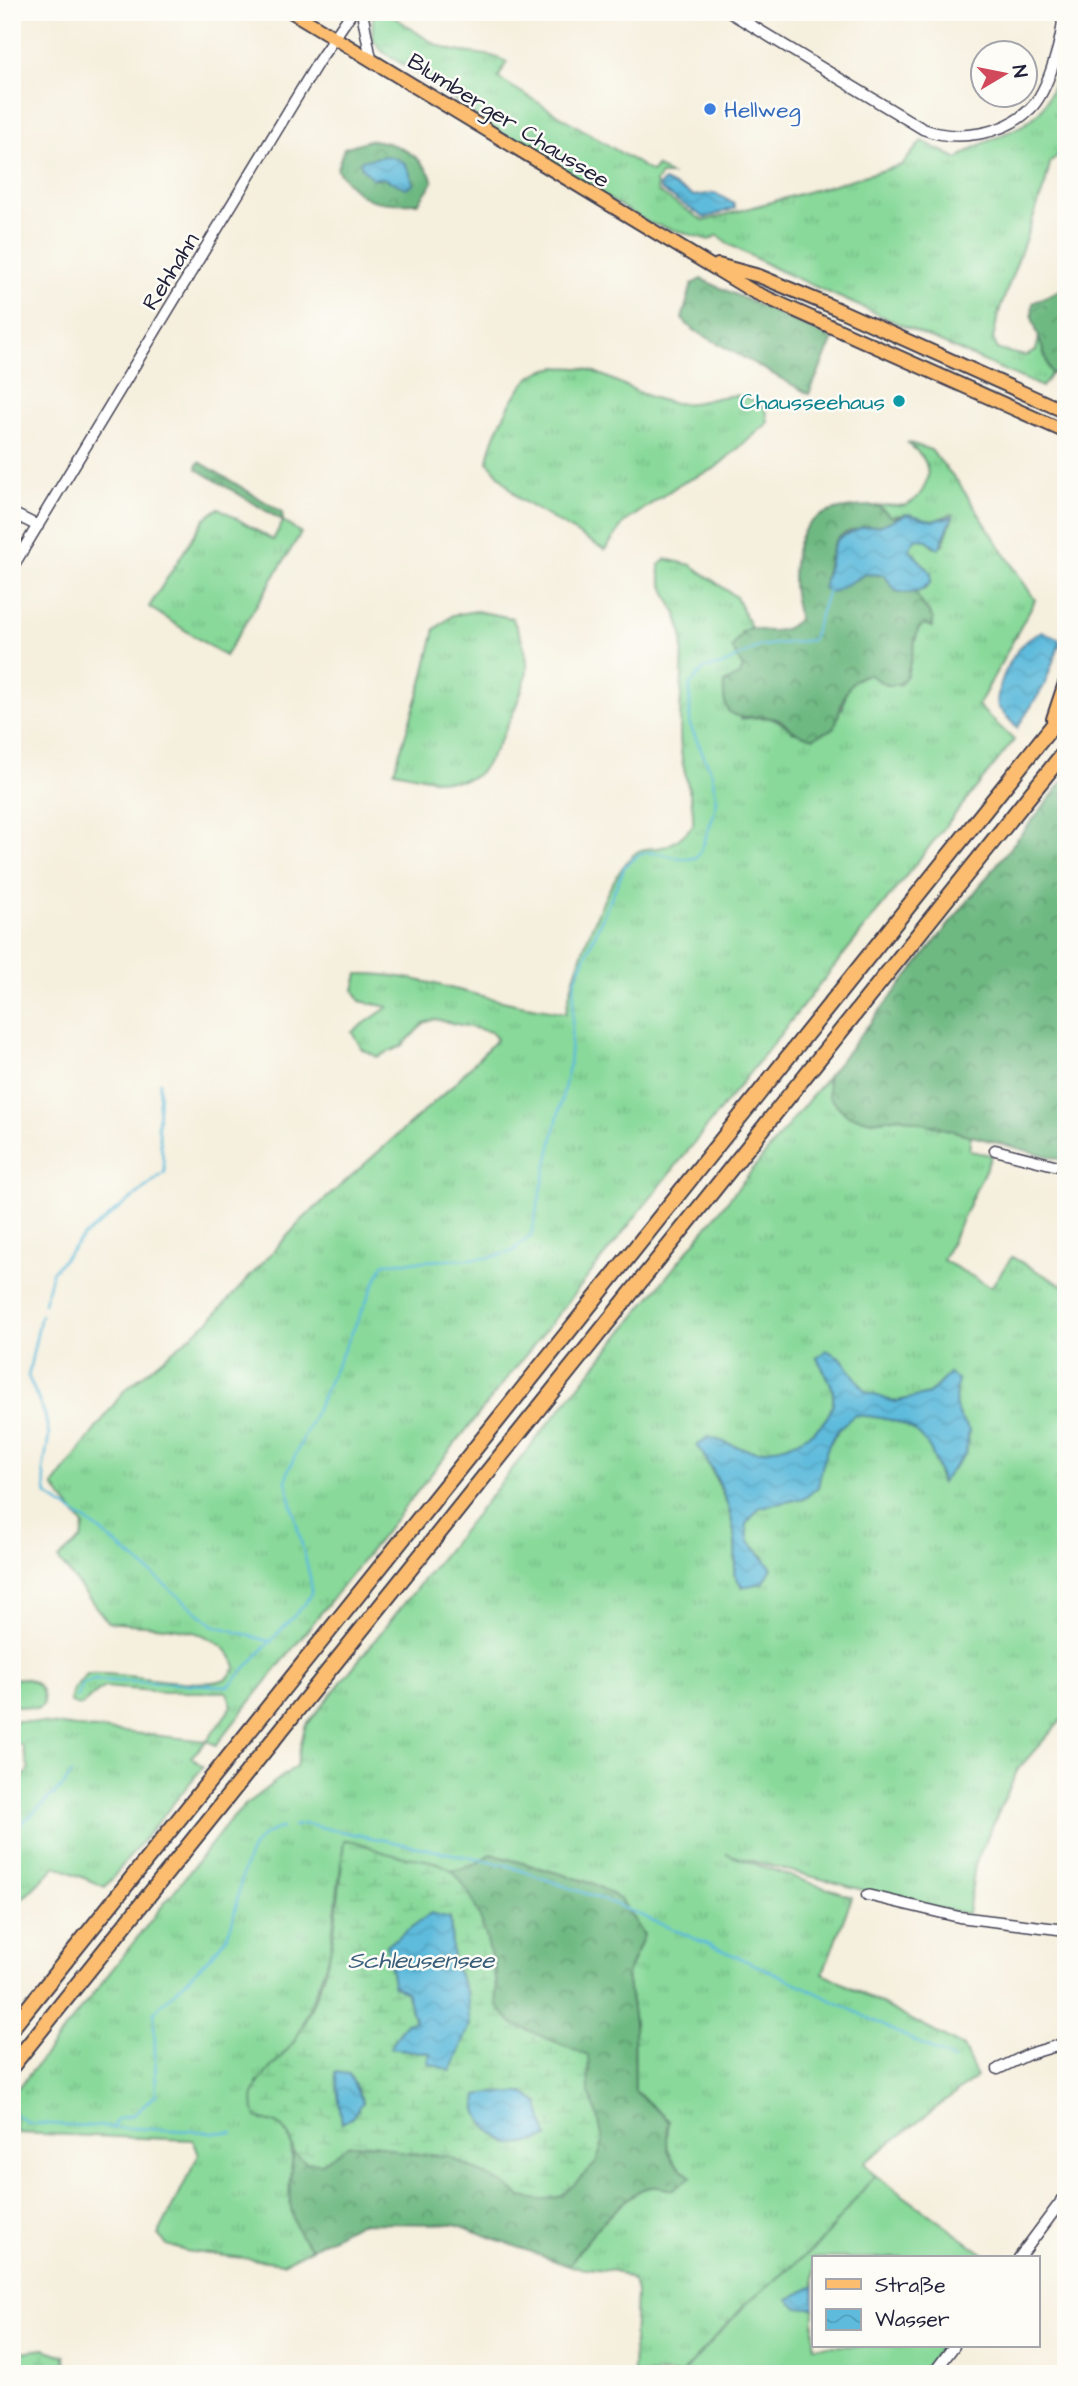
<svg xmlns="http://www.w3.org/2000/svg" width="1078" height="2386" viewBox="0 0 1078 2386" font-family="'Architects Daughter',sans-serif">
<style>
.grass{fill:url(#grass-tufts);stroke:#557e6a;stroke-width:2;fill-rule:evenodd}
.forest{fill:url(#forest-crowns);stroke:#486e5e;stroke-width:2}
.wetland{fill:url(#wetland-marsh);stroke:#557e6a;stroke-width:2;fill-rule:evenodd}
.pitch{fill:#88d99a;stroke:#557e6a;stroke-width:2}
.water{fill:url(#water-waves);stroke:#406e8c;stroke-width:2}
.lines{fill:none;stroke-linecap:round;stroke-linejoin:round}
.stream{stroke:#5ebbdc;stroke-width:2.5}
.minor-casing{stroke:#424153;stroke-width:13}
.major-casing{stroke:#424153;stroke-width:16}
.highway-casing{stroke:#424153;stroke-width:18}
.minor{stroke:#fff;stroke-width:10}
.major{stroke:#fcbd6f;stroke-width:12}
.highway{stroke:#fcbd6f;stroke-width:14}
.shop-dot{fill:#3f7fe0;stroke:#fdfcf7;stroke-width:2.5}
.culture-dot{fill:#0f9aa8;stroke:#fdfcf7;stroke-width:2.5}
.labels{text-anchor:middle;stroke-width:5;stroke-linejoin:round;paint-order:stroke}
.shop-label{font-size:23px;fill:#366cbe;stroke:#fdfcf7;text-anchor:start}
.street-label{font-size:23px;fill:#22223b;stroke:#fdfcf7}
.culture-label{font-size:23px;fill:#0d838f;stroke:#fdfcf7;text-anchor:end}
.water-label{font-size:24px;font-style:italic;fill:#3a5f7b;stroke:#fdfcf7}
</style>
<defs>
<pattern id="grass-tufts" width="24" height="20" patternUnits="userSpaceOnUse" patternTransform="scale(1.75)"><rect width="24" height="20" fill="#88d99a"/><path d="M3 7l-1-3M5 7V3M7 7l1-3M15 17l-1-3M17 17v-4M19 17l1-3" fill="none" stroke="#75ba86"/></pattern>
<pattern id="forest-crowns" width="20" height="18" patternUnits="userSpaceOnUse" patternTransform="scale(1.75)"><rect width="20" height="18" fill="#6eb982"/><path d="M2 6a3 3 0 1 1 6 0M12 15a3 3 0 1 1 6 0" fill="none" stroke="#5a966c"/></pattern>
<pattern id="wetland-marsh" width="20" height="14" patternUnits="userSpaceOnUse" patternTransform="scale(1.75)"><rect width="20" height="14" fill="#88d99a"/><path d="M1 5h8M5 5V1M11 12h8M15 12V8" fill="none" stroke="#75ba86"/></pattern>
<pattern id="water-waves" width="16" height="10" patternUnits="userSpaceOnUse" patternTransform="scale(1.75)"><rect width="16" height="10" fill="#5ebbdc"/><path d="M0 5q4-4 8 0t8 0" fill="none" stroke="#51a0be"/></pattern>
</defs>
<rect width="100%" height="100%" fill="#fdfcf7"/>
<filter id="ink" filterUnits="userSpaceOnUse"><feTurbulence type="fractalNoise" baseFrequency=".0143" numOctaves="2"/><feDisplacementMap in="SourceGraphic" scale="14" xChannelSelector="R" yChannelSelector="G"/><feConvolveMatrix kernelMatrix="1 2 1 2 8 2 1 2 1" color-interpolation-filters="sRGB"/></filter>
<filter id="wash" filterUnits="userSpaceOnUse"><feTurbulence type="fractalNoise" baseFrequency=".00686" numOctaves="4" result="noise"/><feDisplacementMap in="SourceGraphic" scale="28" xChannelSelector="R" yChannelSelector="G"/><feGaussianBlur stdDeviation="1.57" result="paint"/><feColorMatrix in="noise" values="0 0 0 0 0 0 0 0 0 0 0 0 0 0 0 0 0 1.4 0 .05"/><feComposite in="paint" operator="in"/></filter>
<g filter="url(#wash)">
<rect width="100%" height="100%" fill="#f5efdd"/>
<path class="grass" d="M373,12H394L393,16C412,28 430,45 452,50C471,55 489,52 507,62L498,78L652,172L656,166L671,175H661L656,182L658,192L704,221L902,165L922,141L958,159C981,138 1027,132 1043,107C1055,89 1057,64 1066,44V148L1050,163L1045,185L998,315L993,339L998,350L1026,356L1036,351L1039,337L1051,374L1042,387L780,271L726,243L718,235L709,240L649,223L486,125L439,88L382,51L372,37Z
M557,367C567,368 580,367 589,370C619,380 643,399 675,403C714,407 732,380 766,409L768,423L714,469L680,484L625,522L605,550L519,499L488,462C491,439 514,387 535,374C541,370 550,369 557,367Z
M907,442L931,450L958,482L1035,600L978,706L1014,740L216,1745L207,1741L191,1757L203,1767L105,1887L56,1866L12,1909V1794L29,1769L22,1745L12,1742V1720L207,1741L232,1706L227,1692H164L104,1687L80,1706L70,1702L73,1689L87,1674C123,1671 199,1691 225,1679C230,1677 233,1671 236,1667C222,1621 145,1627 108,1622L58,1559L82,1538L84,1526L53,1486L124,1391L210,1320L303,1219L450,1088L497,1039L491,1032L435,1019L424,1023L402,1046L377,1057L362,1049L352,1032L388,1007L360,1001L354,990L358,974C409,973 453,990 502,1001C523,1006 545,1009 566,1013C570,977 608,872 637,852C644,847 655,849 663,847C675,843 685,835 693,825C695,799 683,776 681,750C677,713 685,674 682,636C679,608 660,594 659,565L666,559L691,565L736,597L751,627L741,632L744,668L738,676L741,719C763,716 777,716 793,732L843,708C846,691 848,678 868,674L886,685H899L907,675L918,629L924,624L932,627L933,619L915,593L925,589L931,573L909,549L915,538L927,540L934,547L943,545L953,516L951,514L933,521L908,514L890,516L878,506C887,504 898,507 906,505C923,498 934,475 923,458C919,452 912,447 907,442Z
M219,508L273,540L283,521L301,533L225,656L149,607L205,518Z
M476,611L512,618C520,634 528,652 527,669C526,689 491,770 473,777C450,787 418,775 394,771L422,683L435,629L453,615Z
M827,1077L829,1097L872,1121L900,1117L971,1134L969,1151L992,1155L943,1260L991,1287L1012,1257L1062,1285L1066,1279V1715L1018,1769L975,1864L968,1914L924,1906L726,1854L852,1897L823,1973L963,2047L977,2077L864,2163L875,2175L818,2245L745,2305L682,2374H637L633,2372L636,2292L633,2280L615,2271L569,2266C580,2246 628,2188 651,2187C658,2186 667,2189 673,2190L676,2165L665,2146L669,2121L635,2091L634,2023L627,1975L644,1935L621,1900L592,1883L491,1854L474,1865L452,1871C431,1860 409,1861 387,1854C372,1849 360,1843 344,1840L330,1954L299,2034L288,2052L257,2083L256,2118C263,2120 271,2121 277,2124C312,2142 269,2212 312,2248L283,2263L185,2251L167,2245L158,2235L199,2155L193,2140L17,2133L12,2092L21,2085L228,1823L246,1804L296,1766L305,1727ZM817,1358H841L866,1392L894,1402L929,1394L949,1374C952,1396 954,1413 969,1431L966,1453L940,1482C931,1427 906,1419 855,1414L842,1425L823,1454L821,1469L805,1498L760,1507L746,1524L748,1542L765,1557L734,1574C742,1524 721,1487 698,1445L708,1437C723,1441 745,1452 760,1451C790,1448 837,1429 833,1392C832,1381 822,1368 817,1358Z
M24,1678C38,1682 46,1690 43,1705L37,1709L12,1705V1679Z"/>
<path class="forest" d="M369,140C394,141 425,156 433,182L418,203C377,204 362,205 337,169L344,148Z
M701,279L833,339L809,394L692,329L682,319L692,284Z
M1066,287V370L1051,374L1032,317L1033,303Z
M200,462L282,512L283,521L197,469V464Z
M878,506L890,516L898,517C881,533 845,521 833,545C829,555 828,568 825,578L856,580L865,574L883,575L906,593H915L933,619V627L924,624L918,629L907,675L899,685H886L868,674C842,680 843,707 834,728L813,738C806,736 798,734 792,730C787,727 785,722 779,720C749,709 721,734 724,683L738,676L743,668L732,648C751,613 756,638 784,629C789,628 794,623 798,620C798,608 793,595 793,583C793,519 818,506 878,506Z
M1066,778V1161L900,1117L872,1121L847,1115L829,1097L827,1077Z
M491,1854L592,1883L621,1900L644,1935L627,1975L634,2023L635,2091L669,2121C664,2151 667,2158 691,2177L673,2190C667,2189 658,2186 651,2187C628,2188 580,2246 569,2266L455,2224L359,2223L312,2248C285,2226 287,2184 294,2152L306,2162L349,2145L376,2144L405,2153L448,2156L504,2184L522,2197L579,2178L596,2163L598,2117L589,2093L588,2057L513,2024L497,2006L496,1972L476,1908L452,1871L474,1865Z"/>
<path class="wetland" d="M344,1840C361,1840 374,1851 390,1854C409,1859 437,1858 452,1871C482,1900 496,1966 497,2006L513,2024L588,2056L589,2093L598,2117L603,2142L596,2163L562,2196L540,2200L522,2197L504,2184L448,2156L405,2153L376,2144L349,2145L322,2163L306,2162L294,2152L288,2133L277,2124L256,2118C242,2077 283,2066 299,2033C311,2009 324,1978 330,1952C338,1916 340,1877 344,1840ZM450,1918L453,1962L467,1994L430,2053L391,2048L415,2022L406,1992ZM349,2074L363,2102L352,2117ZM524,2093L539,2103L521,2144H509L492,2132L512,2094Z
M44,2349L65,2356L67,2374H12V2357L21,2352Z"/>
<path class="pitch" d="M875,2175L989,2258H814V2346H941L921,2374H682L745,2305L818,2245Z"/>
<path class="water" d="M385,156C404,158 410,167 413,185L406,188L383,178H372L362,168L360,161Z
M664,181L694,196L715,193L734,204L735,208L705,218L661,190L659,186Z
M908,514L933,521L953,516L939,549L927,540L915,539L909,549L931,573V582C921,593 911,595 896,591L884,575L865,574L832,593L823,588L834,545L839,538L862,527L879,526Z
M1043,632L1058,638L1060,643L1044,686L1017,728L998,707C993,686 1020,634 1043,632Z
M826,1350L841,1358L866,1392L894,1402L929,1394L949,1374L958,1380C953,1402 954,1413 969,1430L966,1453L941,1483C931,1429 907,1419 855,1415C826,1436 825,1453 818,1487L805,1498L760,1507L746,1524L749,1542L772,1568L763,1583L742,1587L734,1574C741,1527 724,1484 697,1445L708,1437C723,1441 745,1452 760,1451C790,1448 837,1429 833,1392C832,1381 822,1368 817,1358Z
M431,1913L450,1918L453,1962L467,1994L470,2025L451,2071L428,2063L430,2053L390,2048L406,2023L415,2021L406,1992L393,1985L387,1945Z
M335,2072L349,2074L363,2102L352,2117L342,2123Z
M492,2093H524L539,2104L547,2137C537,2141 519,2148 509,2143C491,2134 472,2117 477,2095Z
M814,2286V2308H798L788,2299Z"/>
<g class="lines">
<path class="stream" d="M44,1303L52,1272L83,1237L165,1172L158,1126L160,1082
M41,1315L28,1376L45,1415L49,1436L43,1470L47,1495L97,1528L213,1625L272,1642
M77,1697L82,1684L93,1680L229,1686L305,1604L312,1591L310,1577L286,1481L288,1471L384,1263L487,1258L512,1252L531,1235L569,1067L575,980L625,866C651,838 666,863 695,858L700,853L715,811L716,796L712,774L690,725V685L705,668L720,666L760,646L812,640L828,590
M293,1826L305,1824L506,1865L612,1903L784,1977L954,2060
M12,1832L64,1785L71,1774
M15,2114L28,2123L232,2133
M112,2129L117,2119L133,2115L156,2095L154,2012C172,1993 214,1957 226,1937C244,1906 234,1836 282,1828"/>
</g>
</g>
<g filter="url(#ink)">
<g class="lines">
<defs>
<path id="minor" d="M362,12L371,59
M729,12L923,129C956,142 1004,135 1030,109C1048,92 1064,36 1063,12
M12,513L38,526
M12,568L318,62L352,12
M995,1150L1066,1168
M867,1895L959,1917L1066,1930
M998,2069L1029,2054L1066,2043
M1019,2258L1066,2195
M933,2374L954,2346"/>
<path id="major" d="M292,12L754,292L1066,432
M718,265L759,276L826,304L1066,412"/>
<path id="highway" d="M1054,719L1066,683
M12,2028L1066,709
M12,2066L1066,750"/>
</defs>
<use href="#minor" class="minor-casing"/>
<use href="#major" class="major-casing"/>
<use href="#highway" class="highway-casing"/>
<use href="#minor" class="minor"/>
<use href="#major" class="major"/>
<use href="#highway" class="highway"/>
</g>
</g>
<circle class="shop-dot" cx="710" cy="109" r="7"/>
<circle class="culture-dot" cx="899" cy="401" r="7"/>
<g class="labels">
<g class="shop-label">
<text x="724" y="117">Hellweg</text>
</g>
<g class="street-label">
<text transform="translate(509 120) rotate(32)" y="8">Blumberger Chaussee</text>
<text transform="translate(170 271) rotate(-58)" y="8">Rehhahn</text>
</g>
<g class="culture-label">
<text x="885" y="409">Chausseehaus</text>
</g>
<g class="water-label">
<text x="421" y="1968">Schleusensee</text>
</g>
</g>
<rect width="1078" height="2386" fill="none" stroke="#fdfcf7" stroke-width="42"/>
<rect x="812" y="2256" width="228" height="91" fill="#fdfcf7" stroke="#a5a5ac" stroke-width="2"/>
<rect x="826" y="2279" width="35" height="10" fill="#fcbd6f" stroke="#a5a5ac" stroke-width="2"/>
<text x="875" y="2292" font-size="21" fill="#22223b">Straße</text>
<rect x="826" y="2309" width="35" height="21" fill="url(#water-waves)" stroke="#a5a5ac" stroke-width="2"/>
<text x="875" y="2326" font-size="21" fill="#22223b">Wasser</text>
<g transform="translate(1004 74) rotate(80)"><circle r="33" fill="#fdfcf7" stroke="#a5a5ac" stroke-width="2"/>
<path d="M0-5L12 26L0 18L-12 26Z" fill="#d1495b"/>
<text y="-10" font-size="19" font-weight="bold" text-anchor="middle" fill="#22223b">N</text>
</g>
</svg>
